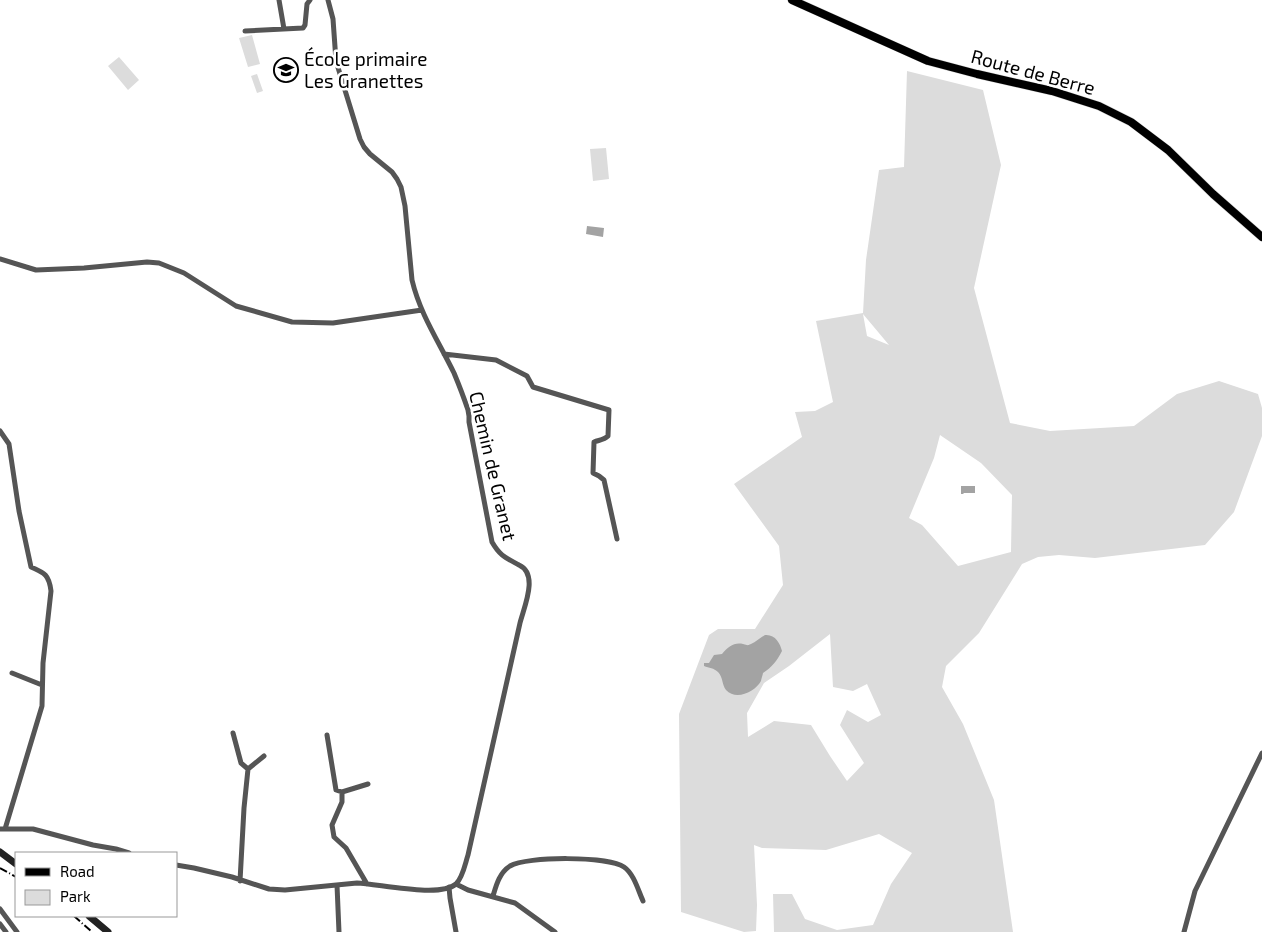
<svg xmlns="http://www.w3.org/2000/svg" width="1262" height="932" viewBox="0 0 1262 932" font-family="'Exo 2',sans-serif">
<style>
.green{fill:#dcdcdc;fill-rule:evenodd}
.water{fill:#a3a3a3}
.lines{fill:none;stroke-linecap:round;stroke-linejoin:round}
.primary-casing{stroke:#dbdbdb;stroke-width:9}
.street{stroke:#555;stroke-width:5}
.secondary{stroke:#222;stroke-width:7}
.primary{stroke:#000;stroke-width:8}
.rail{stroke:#000;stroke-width:2;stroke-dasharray:8 2.5 1 2.5;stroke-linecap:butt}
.labels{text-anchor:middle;stroke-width:5;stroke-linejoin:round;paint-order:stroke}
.poi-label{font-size:19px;fill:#000;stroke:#fff;text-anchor:start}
.street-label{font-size:19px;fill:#000;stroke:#fff}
</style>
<rect width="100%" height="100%" fill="#fff"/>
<path class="green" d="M252,35L260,64L248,67L239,38Z
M119,57L139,80L128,90L108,66Z
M907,71L983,90L1001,165L974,288L1010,423L1050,431L1134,426L1177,394L1219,381L1258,394L1262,408V436L1234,512L1205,545L1095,558L1059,555L1038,557L1022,564L979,633L946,666L942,687L963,724L994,800L1013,932H774L773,894H792L805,919L837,930L873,925L891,884L912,853L879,834L826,850L762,848L754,845L757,905L756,931L744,932L681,912L679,714L709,635L718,629H755L783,585L779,546L734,484L802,437L795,412L815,411L833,402L816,321L863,313L866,260L879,170L904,167ZM863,314L889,345L867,336ZM940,435L981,463L1012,495L1011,552L958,566L922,525L909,518L934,458ZM830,634L833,687L853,691L867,684L881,715L868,722L847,710L840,725L864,763L847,781L830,756L811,725L774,721L748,737L747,713L764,683L789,666Z
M257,74L263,91L257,93L251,76Z
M606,148L609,179L593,181L590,149Z"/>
<path class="water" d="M587,226L604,228L603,237L586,234Z
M961,486H975V493H964L963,494H961Z
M765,635C775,634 780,643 782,651C777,661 772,667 763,673C763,674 761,680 761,681C755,692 736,701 726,690C722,685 723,677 718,672C714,668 709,668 704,666V663H709L714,655L722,654C728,647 734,642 743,644C748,645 746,646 751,644C756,642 760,638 765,635Z"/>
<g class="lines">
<defs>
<path id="primary" d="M792,0L928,61L977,74L1052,91L1099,106L1131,122L1168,150L1213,194L1262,237"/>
</defs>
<use href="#primary" class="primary-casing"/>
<path class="street" d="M279,0L284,29
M245,31L303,28L305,25L307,4L310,0
M0,259L36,270L84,268L147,262L159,263L184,273L236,306L292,322L333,323L422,310
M444,354L496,360L527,376L533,387L609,410L608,436C604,440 599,440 594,442L593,473L599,476L604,480L617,539
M0,431L9,444L19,511L31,567C45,573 49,575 51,591L43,663L42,706L5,829
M12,673L42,685
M233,733L241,763L248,769L244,808L240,881
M327,735L336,790L342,792
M248,769L264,756
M0,829H33L93,845L116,849L129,853
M176,865L194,868L232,877L269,889L285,890L357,883C380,884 440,898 456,884C463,877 465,864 468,855L520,623C524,607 539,574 519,565C506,558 500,556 492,542L469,422V416L468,410C464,398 459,385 454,373C439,342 420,314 412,280L405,206L401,187L397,179L392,172L370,154L364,147L360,139L336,61L333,19L328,0
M367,884L346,848L334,837L332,825L342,802V792L368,784
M456,884L468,890L515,903L555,932
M337,885L339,932
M449,887L450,898L456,932
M493,896C496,886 499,873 510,866C527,856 608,856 624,867C634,874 638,890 643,901
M0,909L17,932
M0,924L6,932
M1184,932L1195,891L1262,753"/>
<path class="secondary" d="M0,852L16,864
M89,916L108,932"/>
<use href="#primary" class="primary"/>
<path class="rail" d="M0,868L16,877
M74,916L92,932"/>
</g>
<defs>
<symbol id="school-ring" viewBox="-11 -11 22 22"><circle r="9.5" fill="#fff" stroke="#000" stroke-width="1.5"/><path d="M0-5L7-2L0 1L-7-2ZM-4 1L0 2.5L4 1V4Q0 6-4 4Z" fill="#000"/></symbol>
</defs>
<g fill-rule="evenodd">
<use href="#school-ring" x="272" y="56" width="28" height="28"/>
</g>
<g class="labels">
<g class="poi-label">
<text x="304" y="66">École primaire<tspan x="304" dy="22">Les Granettes</tspan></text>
</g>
<g class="street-label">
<text transform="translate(1033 72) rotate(15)" y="7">Route de Berre</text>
<text transform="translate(493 466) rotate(77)" y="7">Chemin de Granet</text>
</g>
</g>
<rect x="15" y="852" width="162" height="65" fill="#ffffff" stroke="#999999"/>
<rect x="25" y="868" width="25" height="8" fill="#000000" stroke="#999999"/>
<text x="60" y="877" font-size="15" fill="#000000">Road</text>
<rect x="25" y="890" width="25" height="15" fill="#dcdcdc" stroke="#999999"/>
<text x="60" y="902" font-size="15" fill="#000000">Park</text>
</svg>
